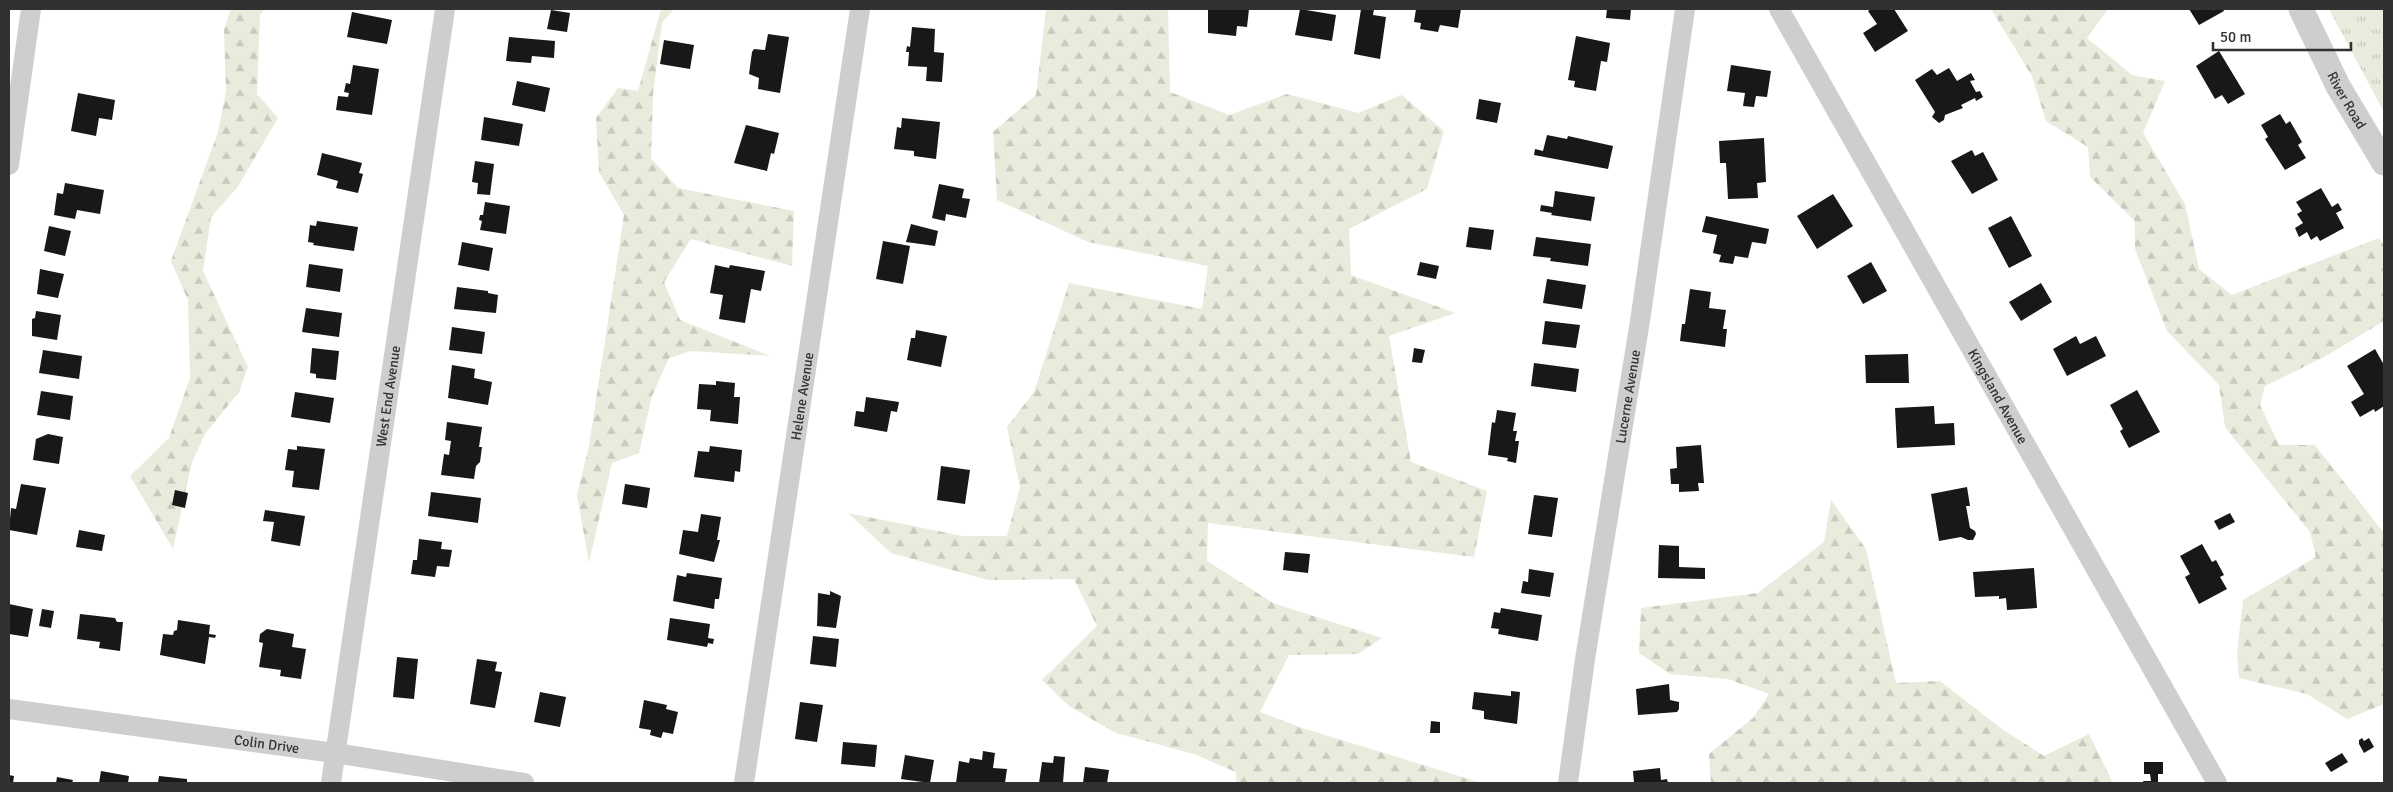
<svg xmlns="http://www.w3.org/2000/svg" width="2393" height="792" viewBox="0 0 2393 792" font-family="Signika,sans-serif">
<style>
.forest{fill:url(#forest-firs)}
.park{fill:url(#park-tufts)}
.building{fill:#181818}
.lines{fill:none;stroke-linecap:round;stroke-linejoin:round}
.minor{stroke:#cecece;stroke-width:20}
.tertiary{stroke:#cecece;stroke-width:25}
.labels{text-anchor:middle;stroke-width:5;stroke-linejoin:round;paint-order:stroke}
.street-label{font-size:14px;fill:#313131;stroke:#fff}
</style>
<defs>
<pattern id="forest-firs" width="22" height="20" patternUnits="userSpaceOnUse" patternTransform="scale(1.25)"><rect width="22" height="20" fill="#e9ebdd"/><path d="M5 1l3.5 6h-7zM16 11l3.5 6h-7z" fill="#c8cabe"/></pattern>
<pattern id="park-tufts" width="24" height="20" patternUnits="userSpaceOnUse" patternTransform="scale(1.25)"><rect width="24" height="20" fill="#e9ebdd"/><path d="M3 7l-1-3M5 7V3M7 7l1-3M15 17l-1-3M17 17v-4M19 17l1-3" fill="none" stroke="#c8cabe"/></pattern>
</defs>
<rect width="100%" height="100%" fill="#fff"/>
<path class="forest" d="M231,9H265L260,15L257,94L278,118L237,188L211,217L203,271L248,367L239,392L205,434L192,462L173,549L130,476L169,438L190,378L188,300L171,261L218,132L226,91L224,29Z
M661,9H674L662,23L653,94L651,158L678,188L794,211L792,266L691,239L664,282L680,320L770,356L691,351L669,358L652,396L639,453L612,463L589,563L577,495L589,446L624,215L599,172L596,118L618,88L638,91Z
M1046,9H1168L1170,92L1229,115L1287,94L1358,113L1402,95L1444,131L1427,189L1349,229L1351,275L1455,313L1389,336L1411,462L1487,491L1474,557L1208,523L1207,561L1273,603L1382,638L1358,654L1289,655L1260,712L1299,727L1482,783H1236V772L1194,754L1116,733L1069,706L1042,680L1097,626L1074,579L988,580L891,553L848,513L963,536H1007L1020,487L1007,427L1034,392L1069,283L1202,309L1208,266L1088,242L997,200L993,132L1036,95Z
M1991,9H2108L2087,38L2132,75L2165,81L2143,133L2185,204L2199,269L2232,295L2379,238L2384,245V321L2326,356L2265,386L2260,405L2279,445H2315L2384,533V704L2347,719L2307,694L2239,678L2237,652L2243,600L2316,557L2310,532L2225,427L2219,385L2167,331L2135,249V221L2090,177L2088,147L2046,121L2032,76Z
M1831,500L1866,549L1896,683L1940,681L2002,729L2044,756L2089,734L2113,783H1711L1709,754L1753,718L1769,694L1728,679L1670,674L1639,653L1641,608L1758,593L1824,542Z"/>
<path class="park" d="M2329,9H2384V112L2331,13Z"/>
<path class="building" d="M1208,9H1249L1247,27L1237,26L1236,36L1208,33Z
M1300,9L1336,15L1332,41L1295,35Z
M1361,9H1374L1373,15L1386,17L1380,59L1354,54Z
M1416,9H1461L1458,28L1440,25L1438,32L1420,29L1421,23L1414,22Z
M1607,9H1631L1630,20L1606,18Z
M1871,9H1894L1908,31L1875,52L1863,33L1877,24L1868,11Z
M2189,9H2223L2224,11L2199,25Z
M551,10L570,13L567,32L547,29Z
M352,12L392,20L387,44L347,37Z
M912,27L935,29L934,52L944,53L942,82L926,81L927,67L908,66L909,52H906L907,46L910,47Z
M768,34L789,37L780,93L758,89L759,78L749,74L752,52L754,49L765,50Z
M1576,36L1610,43L1607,62L1601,61L1596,91L1574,87L1575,81L1568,80Z
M509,37L555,41L554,58L532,56L531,63L506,61Z
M664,40L694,45L690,69L660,64Z
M2219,51L2245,94L2228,104L2222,95L2215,99L2196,66Z
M353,65L379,69L372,115L336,110L338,96L348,97L349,93L344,92L346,83L350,84Z
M1731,65L1771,71L1767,97L1756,96L1754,107L1743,106L1745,93L1727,91Z
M1949,68L1957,81L1971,73L1975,80L1970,81L1976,92L1980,91L1983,97L1976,101L1975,98L1961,105L1963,108L1945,115L1944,120L1939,123L1932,117L1935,112L1915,80L1932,69L1937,75Z
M517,81L550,88L545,112L512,105Z
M78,93L115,100L112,120L99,118L96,136L71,131Z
M1479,99L1501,103L1497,123L1476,119Z
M2280,114L2286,124L2290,121L2302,142L2298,145L2306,158L2285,170L2265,139L2268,137L2261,125Z
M484,117L523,124L519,146L481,140Z
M902,118L940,122L936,159L914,156V151L894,149L897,127L901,128Z
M746,125L779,133L774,154L771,153L767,171L734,163Z
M1547,135L1567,139L1568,136L1613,146L1608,169L1534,155L1535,149L1543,151Z
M1764,138L1766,182L1757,183L1758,198L1728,199L1726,163H1720L1719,141Z
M1972,150L1975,156L1983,152L1998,180L1972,194L1951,161Z
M322,153L362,163L359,173L363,174L358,193L336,188L338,181L317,175Z
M475,161L494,164L490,195L477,194L478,183L472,182Z
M65,183L104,190L100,214L77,210L75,219L54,215L57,193L63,194Z
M939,184L964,189L962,198L970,199L966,218L946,214L945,221L932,218Z
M2321,188L2332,207L2338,203L2342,210L2336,213L2344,228L2320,241L2317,236L2311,240L2307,232L2299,237L2295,228L2303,223L2297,214L2302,211L2296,202Z
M1555,191L1595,197L1591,221L1551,215L1552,213L1540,211L1541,205L1553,207Z
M1833,194L1853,226L1817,249L1797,216Z
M485,202L510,206L506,234L480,230L482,221L479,220L480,215H483Z
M1706,216L1769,229L1766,244L1752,242L1748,258L1735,256L1733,264L1719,262L1721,255L1713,253L1717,235L1702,232Z
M2011,216L2032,256L2009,268L1988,228Z
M317,221L358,227L354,251L313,245L314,243L308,242L310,225L316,226Z
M911,224L938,231L935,246L906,242Z
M49,226L71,231L65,256L44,251Z
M1469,227L1494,230L1491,250L1466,247Z
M1536,237L1591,244L1588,266L1550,261L1551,258L1533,256Z
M883,241L910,246L903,284L876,279Z
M462,242L493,248L489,271L458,265Z
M1420,262L1439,266L1436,279L1417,275Z
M1871,262L1887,291L1863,304L1847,276Z
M309,264L343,269L340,292L306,287Z
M715,265L729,268L730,265L765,271L761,291L751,289L745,323L719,319L723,295L710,293Z
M40,269L64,274L58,298L37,294Z
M1547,279L1586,285L1582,309L1543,303Z
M2041,283L2052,302L2021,321L2009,302Z
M457,287L488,291V293L498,295L496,313L454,309Z
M1690,289L1711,292L1709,308L1726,310L1723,329H1727L1725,347L1680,341L1682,324H1685Z
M306,308L342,313L339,337L302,332Z
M36,311L61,315L57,340L32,336V319L35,318Z
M1545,321L1580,325L1576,348L1542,344Z
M452,327L485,332L482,354L449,350Z
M916,330L947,336L941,367L907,360L911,338H915Z
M2076,336L2080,344L2096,336L2106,356L2067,376L2053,349Z
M312,348L339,351L336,380L316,378V374L310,373Z
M1414,348L1425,350L1422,363L1412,362Z
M2375,349L2384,365V406L2375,412L2374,409L2360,417L2351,402L2364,394L2347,366Z
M43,350L82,356L79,379L39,373Z
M1908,354L1909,383H1866L1865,355Z
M1534,363L1579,369L1576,392L1531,386Z
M452,365L475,369L474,378L492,382L488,405L448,398Z
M716,381L735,383L734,397H740L738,424L710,421L711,410L697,409L699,384L716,385Z
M2137,390L2160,432L2129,448L2120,431L2123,429L2110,405Z
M41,391L73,396L70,420L37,415Z
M295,392L334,398L330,423L291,417Z
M866,397L899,402L897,412L891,411L887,432L854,426L856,411L864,412Z
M1934,406L1935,424L1954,423L1955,445L1897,448L1895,408Z
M1497,410L1516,413L1513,431H1517L1515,441H1519L1516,463L1507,461L1508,458L1488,455L1492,422L1495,423Z
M447,422L482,427L479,447H482L480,462L476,466L474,479L441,475L444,454L449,455L451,441L445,440Z
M48,434L63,437L59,464L33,460L36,439Z
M1701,445L1704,483H1698L1699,491L1679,492V484H1671L1670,469L1677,468L1676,447Z
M297,446L325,449L319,490L292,487L294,471L285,470L288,449L297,450Z
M710,446L742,450L740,472L735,471L734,482L694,477L698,451L709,452Z
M941,466L970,470L965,504L937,500Z
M21,484L46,488L37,535L9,530L11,508L16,509Z
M625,484L650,488L647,508L622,504Z
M1967,487L1970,506H1966L1970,528L1975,531L1976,534L1973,540H1968L1961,537L1939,541L1931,494Z
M175,490L188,493L185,508L172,505Z
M431,492L481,498L478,523L428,516Z
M1534,495L1558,498L1552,537L1528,534Z
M265,510L305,516L300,546L271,541L274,522L263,521Z
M2230,513L2235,522L2219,530L2214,521Z
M701,514L721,517L717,540H720L714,562L679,554L683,530L698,532Z
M79,530L105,535L102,551L76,547Z
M419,539L442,542L441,549L452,550L449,567L437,566L435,577L411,574L413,560H417Z
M2202,544L2212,562L2216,560L2224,575L2220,577L2227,589L2199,604L2185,577L2190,574L2180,556Z
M1659,545L1679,546V567L1705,568V579L1658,578Z
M1285,552L1310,554L1308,573L1283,570Z
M2034,568L2037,608L2007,610L2006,598L1999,599V596L1975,597L1973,572Z
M1529,569L1554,573L1550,597L1521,593L1523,581L1528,582Z
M687,573L722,578L719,599H715L714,609L673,601L677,575L686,577Z
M830,591L841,596L836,628L817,626L818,593L830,595Z
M9,604L33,609L28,637L9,634Z
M1501,608L1542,615L1538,641L1498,634L1499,629L1491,628L1494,612L1500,613Z
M42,609L54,611L51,628L39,626Z
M80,614L115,618L117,622H123L120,651L99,648L100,642L77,639Z
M670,618L710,624L708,638L714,639L713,644L708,643L707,647L667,640Z
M178,620L210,625L209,634L216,635L215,638L209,637L205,664L160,655L163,634L173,635L174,631L177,630Z
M267,629L294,634L292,647L306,649L301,679L280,676L281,670L259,667L263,643L259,642L260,634Z
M813,636L839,639L836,667L810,664Z
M397,657L418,659L414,699L393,697Z
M477,659L497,662L495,671L502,672L495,708L470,704Z
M1669,684L1670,700L1679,702V709L1677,712L1638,715L1636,689Z
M1511,691L1520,692L1517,724L1484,719V711L1472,709L1474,692L1511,696Z
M540,692L566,697L560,727L534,722Z
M644,700L667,705L666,709L678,712L673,734L663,732L661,738L650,735L651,730L639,728Z
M800,702L823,705L817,742L795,739Z
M1431,721L1440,722V733H1430Z
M2362,738L2364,741L2369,738L2374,747L2364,753L2359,744V740Z
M843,742L877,745L875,767L841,764Z
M983,751L995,753L993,768L1007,769L1005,783H956L959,761L969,763L970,758L982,760Z
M2342,753L2348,762L2331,772L2325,763Z
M905,755L934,760L930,783L901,779Z
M1054,756L1065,757L1063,783H1039L1042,762L1053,763Z
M2144,762H2163V774H2158V783H2144L2143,781H2151L2150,774H2144Z
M1085,767L1109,770L1107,783H1083Z
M1660,768L1661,780L1667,779L1668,783H1634L1633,771Z
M101,771L129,776L128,783H99Z
M9,775L14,776L13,783H9Z
M159,776L187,779V783H158Z
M57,777L73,780L72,783H56Z"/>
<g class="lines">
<g class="minor">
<path id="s1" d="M1779,9L2217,783"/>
<path d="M9,165L31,9"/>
<path id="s2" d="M9,709L335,753L524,783"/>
<path id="s3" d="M331,783L445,9"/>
<path id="s4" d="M744,783L860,9"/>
<path id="s5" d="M1568,783L1585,659L1640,321L1685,9"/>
</g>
<path class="tertiary" id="s6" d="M2301,9L2338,86L2384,163"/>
</g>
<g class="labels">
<g class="street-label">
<text dy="5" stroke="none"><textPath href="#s6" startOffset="102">River Road</textPath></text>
<text dy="5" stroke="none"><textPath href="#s3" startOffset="391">West End Avenue</textPath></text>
<text dy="5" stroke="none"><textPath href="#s4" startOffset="391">Helene Avenue</textPath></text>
<text dy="5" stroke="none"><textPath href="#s5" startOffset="391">Lucerne Avenue</textPath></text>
<text dy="5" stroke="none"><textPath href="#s1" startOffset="445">Kingsland Avenue</textPath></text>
<text dy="5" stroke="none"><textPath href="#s2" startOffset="260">Colin Drive</textPath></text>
</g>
</g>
<rect width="2393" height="792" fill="none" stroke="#313131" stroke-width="20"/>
<path d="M2213 42v8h138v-8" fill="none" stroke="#313131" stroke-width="2.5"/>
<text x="2220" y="42" font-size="15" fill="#313131" stroke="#ffffff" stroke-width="4" paint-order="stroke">50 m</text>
</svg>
